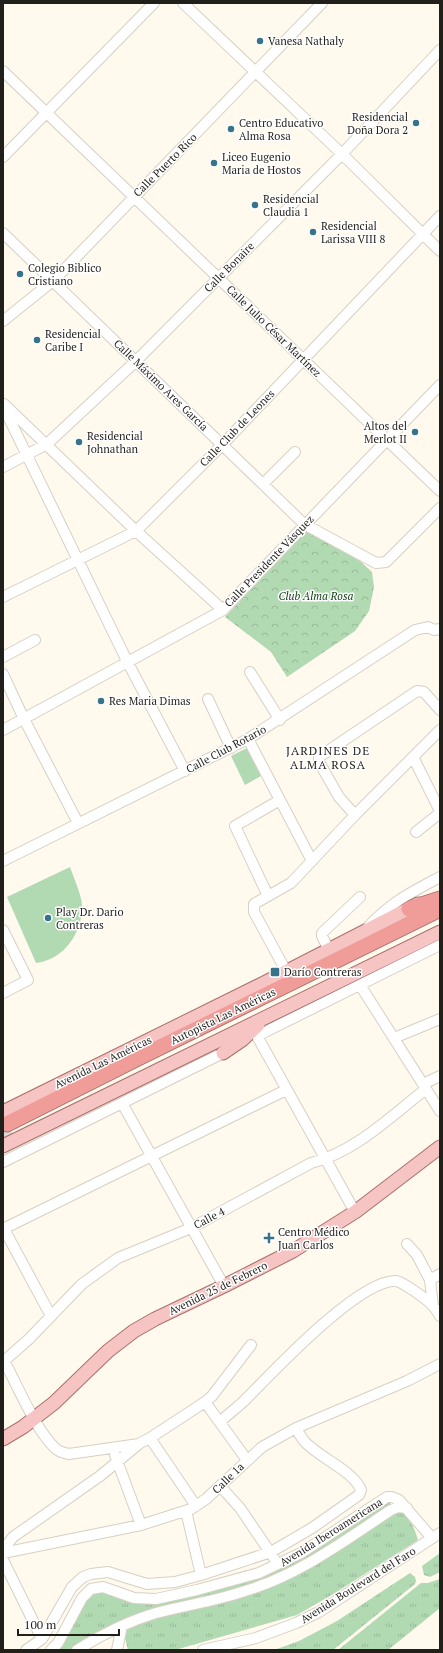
<svg xmlns="http://www.w3.org/2000/svg" width="443" height="1653" viewBox="0 0 443 1653" font-family="'PT Serif',serif">
<style>
.grass{fill:url(#grass-tufts)}
.park{fill:url(#park-crowns)}
.pitch{fill:#b1d9b2}
.lines{fill:none;stroke-linecap:round;stroke-linejoin:round}
.highway-tunnel{stroke:#ded8ce;stroke-width:15;stroke-dasharray:15 8;stroke-linecap:butt}
.minor-casing{stroke:#d7d0c3;stroke-width:12}
.major-casing{stroke:#a8716d;stroke-width:15}
.highway-casing{stroke:#a8716d;stroke-width:17}
.minor{stroke:#fff;stroke-width:10}
.major{stroke:#f6c4c2;stroke-width:13}
.highway{stroke:#f09d99;stroke-width:15}
.poi-dot{fill:#37748b;stroke:#fff;stroke-width:1.5}
.labels{text-anchor:middle;stroke-width:3;stroke-linejoin:round;paint-order:stroke}
.poi-label{font-size:11px;fill:#211f1a;stroke:#fff;text-anchor:start}
.street-label{font-size:11px;fill:#211f1a;stroke:#fff}
.park-label{font-size:11px;font-style:italic;fill:#114017;stroke:#fff}
.neighbourhood-label{font-size:12px;letter-spacing:1px;fill:#211f1a;stroke:#fff}
</style>
<defs>
<pattern id="grass-tufts" width="24" height="20" patternUnits="userSpaceOnUse"><rect width="24" height="20" fill="#b1d9b2"/><path d="M3 7l-1-3M5 7V3M7 7l1-3M15 17l-1-3M17 17v-4M19 17l1-3" fill="none" stroke="#98ba98"/></pattern>
<pattern id="park-crowns" width="20" height="18" patternUnits="userSpaceOnUse"><rect width="20" height="18" fill="#b1d9b2"/><path d="M2 6a3 3 0 1 1 6 0M12 15a3 3 0 1 1 6 0" fill="none" stroke="#98ba98"/></pattern>
</defs>
<rect width="100%" height="100%" fill="#fff9ee"/>
<path class="grass" d="M387,1501L390,1503L391,1507L295,1570L240,1591L154,1612L74,1650H53L92,1590L104,1588L135,1600L260,1575Z
M400,1511C411,1519 414,1527 418,1540L335,1593L297,1615L175,1650H128L123,1630L159,1616L247,1594L391,1514Z
M440,1553V1572L430,1577L424,1575L422,1566Z
M410,1573L415,1577L416,1581L415,1584L333,1650H274L299,1641L337,1621Z
M440,1579V1608L388,1650H338L421,1583H428Z"/>
<path class="park" d="M306,531L360,561L372,572L374,587L369,611L355,631L287,677L271,652L225,617Z"/>
<path class="pitch" d="M247,748L261,776L245,785L231,756Z
M70,867C73,876 82,896 82,905C83,932 64,960 36,963L7,897Z"/>
<g class="lines">
<path class="highway-tunnel" d="M3,1137L12,1133"/>
<defs>
<path id="minor" d="M183,3L342,154L440,251
M3,71L440,491
M3,157L154,3
M3,233L304,524L376,563L386,562L440,508
M3,321L54,280L322,3
M4,404L136,531L223,610
M3,406L128,663L185,771
M3,467L47,444L136,361L342,154L440,50
M263,484L295,452
M3,597L136,531L223,444L440,216
M3,657L35,640
M250,672L280,720
M3,674L24,719L78,823
M208,699L231,748
M3,730L223,610L440,385
M248,739L312,861
M413,757L440,811
M355,815L339,797L319,762V757L417,691L424,692L440,710
M416,832L440,813
M3,861L248,739L415,630L428,627L434,630L440,629
M268,896L235,826L280,800
M368,927C391,902 410,893 440,877
M3,930L28,980L3,993
M329,950L322,936V933L360,897
M286,971L254,912V904L291,883L355,815L440,730
M360,985L440,1111
M257,1036L440,945
M257,1036L355,1212
M394,1038L440,1019
M423,1084L440,1076
M122,1103L224,1286
M3,1162L223,1053
M3,1229L286,1090
M4,1229L51,1316
M407,1244L417,1255L430,1280L433,1306
M430,1280L440,1274
M3,1359C17,1384 35,1429 55,1448C59,1452 63,1453 69,1454L139,1444
M4,1361L29,1339L82,1284L118,1258L191,1228L311,1163C355,1152 391,1116 426,1089
M205,1402L247,1460
M220,1422C228,1414 237,1408 245,1400C272,1373 359,1279 396,1281C403,1282 428,1300 433,1306C436,1309 438,1313 440,1316
M150,1438L196,1506
M115,1455L141,1525
M220,1486L240,1508L274,1558
M186,1511L201,1575
M3,1550L13,1537L100,1476L140,1443L150,1438L205,1402L212,1396L251,1345
M3,1553L141,1525L191,1509L206,1499L262,1447L296,1428L407,1381L440,1364
M3,1560L42,1639
M26,1650L42,1639L72,1587L83,1577L91,1574L108,1572L147,1584L175,1582L201,1575L271,1552L312,1528L359,1495L361,1490C354,1471 318,1457 304,1441C301,1437 298,1432 296,1428
M51,1650L58,1643L82,1598L91,1589L103,1587L134,1598L156,1599L197,1590L259,1573L301,1553L387,1497H392L399,1500L432,1538
M77,1650C101,1635 129,1621 156,1613C186,1605 216,1601 245,1591C299,1575 344,1541 391,1510L398,1507L407,1508
M117,1650L122,1626
M203,1650L256,1638L296,1623L319,1612L440,1533"/>
<path id="major" d="M223,1053L242,1040L258,1025
M3,1112L264,983L418,904
M3,1146L440,932
M3,1439L23,1427L54,1403L108,1351L134,1331L155,1319L224,1286L293,1251L355,1212L440,1147"/>
<path id="highway" d="M409,909L440,899
M7,1124L136,1059L440,909"/>
</defs>
<use href="#minor" class="minor-casing"/>
<use href="#major" class="major-casing"/>
<use href="#highway" class="highway-casing"/>
<use href="#minor" class="minor"/>
<use href="#major" class="major"/>
<use href="#highway" class="highway"/>
</g>
<g class="poi-dot">
<circle cx="260" cy="41" r="4"/>
<circle cx="416" cy="123" r="4"/>
<circle cx="231" cy="129" r="4"/>
<circle cx="214" cy="163" r="4"/>
<circle cx="255" cy="205" r="4"/>
<circle cx="313" cy="232" r="4"/>
<circle cx="20" cy="274" r="4"/>
<circle cx="37" cy="340" r="4"/>
<circle cx="415" cy="432" r="4"/>
<circle cx="79" cy="442" r="4"/>
<circle cx="101" cy="701" r="4"/>
<circle cx="48" cy="918" r="4"/>
<rect x="270" y="967" width="10" height="10" rx="2"/>
<path d="M267 1232h4v4h4v4h-4v4h-4v-4h-4v-4h4z"/>
</g>
<g class="labels">
<g class="poi-label">
<text x="268" y="45">Vanesa Nathaly</text>
<text x="408" y="121" text-anchor="end">Residencial<tspan x="408" dy="13">Doña Dora 2</tspan></text>
<text x="239" y="127">Centro Educativo<tspan x="239" dy="13">Alma Rosa</tspan></text>
<text x="222" y="161">Liceo Eugenio<tspan x="222" dy="13">Maria de Hostos</tspan></text>
<text x="263" y="203">Residencial<tspan x="263" dy="13">Claudia 1</tspan></text>
<text x="321" y="230">Residencial<tspan x="321" dy="13">Larissa VIII 8</tspan></text>
<text x="28" y="272">Colegio Biblico<tspan x="28" dy="13">Cristiano</tspan></text>
<text x="45" y="338">Residencial<tspan x="45" dy="13">Caribe I</tspan></text>
<text x="407" y="430" text-anchor="end">Altos del<tspan x="407" dy="13">Merlot II</tspan></text>
<text x="87" y="440">Residencial<tspan x="87" dy="13">Johnathan</tspan></text>
<text x="109" y="705">Res Maria Dimas</text>
<text x="56" y="916">Play Dr. Dario<tspan x="56" dy="13">Contreras</tspan></text>
<text x="284" y="976">Darío Contreras</text>
<text x="278" y="1236">Centro Médico<tspan x="278" dy="13">Juan Carlos</tspan></text>
</g>
<g class="street-label">
<text transform="translate(165 165) rotate(-45)" y="4">Calle Puerto Rico</text>
<text transform="translate(229 267) rotate(-45)" y="4">Calle Bonaire</text>
<text transform="translate(274 331) rotate(44)" y="4">Calle Julio César Martínez</text>
<text transform="translate(161 385) rotate(44)" y="4">Calle Máximo Ares García</text>
<text transform="translate(237 428) rotate(-46)" y="4">Calle Club de Leones</text>
<text transform="translate(269 561) rotate(-46)" y="4">Calle Presidente Vásquez</text>
<text transform="translate(226 749) rotate(-28)" y="4">Calle Club Rotario</text>
<text transform="translate(223 1016) rotate(-26)" y="4">Autopista Las Américas</text>
<text transform="translate(103 1062) rotate(-26)" y="4">Avenida Las Américas</text>
<text transform="translate(209 1218) rotate(-28)" y="4">Calle 4</text>
<text transform="translate(218 1288) rotate(-26)" y="4">Avenida 25 de Febrero</text>
<text transform="translate(228 1478) rotate(-44)" y="4">Calle 1a</text>
<text transform="translate(331 1532) rotate(-32)" y="4">Avenida Iberoamericana</text>
<text transform="translate(358 1585) rotate(-32)" y="4">Avenida Boulevard del Faro</text>
</g>
<g class="park-label">
<text x="316" y="600">Club Alma Rosa</text>
</g>
<g class="neighbourhood-label">
<text x="328" y="755">JARDINES DE<tspan x="328" dy="14">ALMA ROSA</tspan></text>
</g>
</g>
<rect width="443" height="1653" fill="none" stroke="#211f1a" stroke-width="8"/>
<path d="M18 1629v6h101v-6" fill="none" stroke="#211f1a" stroke-width="2"/>
<text x="24" y="1629" font-size="12" fill="#211f1a" stroke="#ffffff" stroke-width="3" paint-order="stroke">100 m</text>
</svg>
